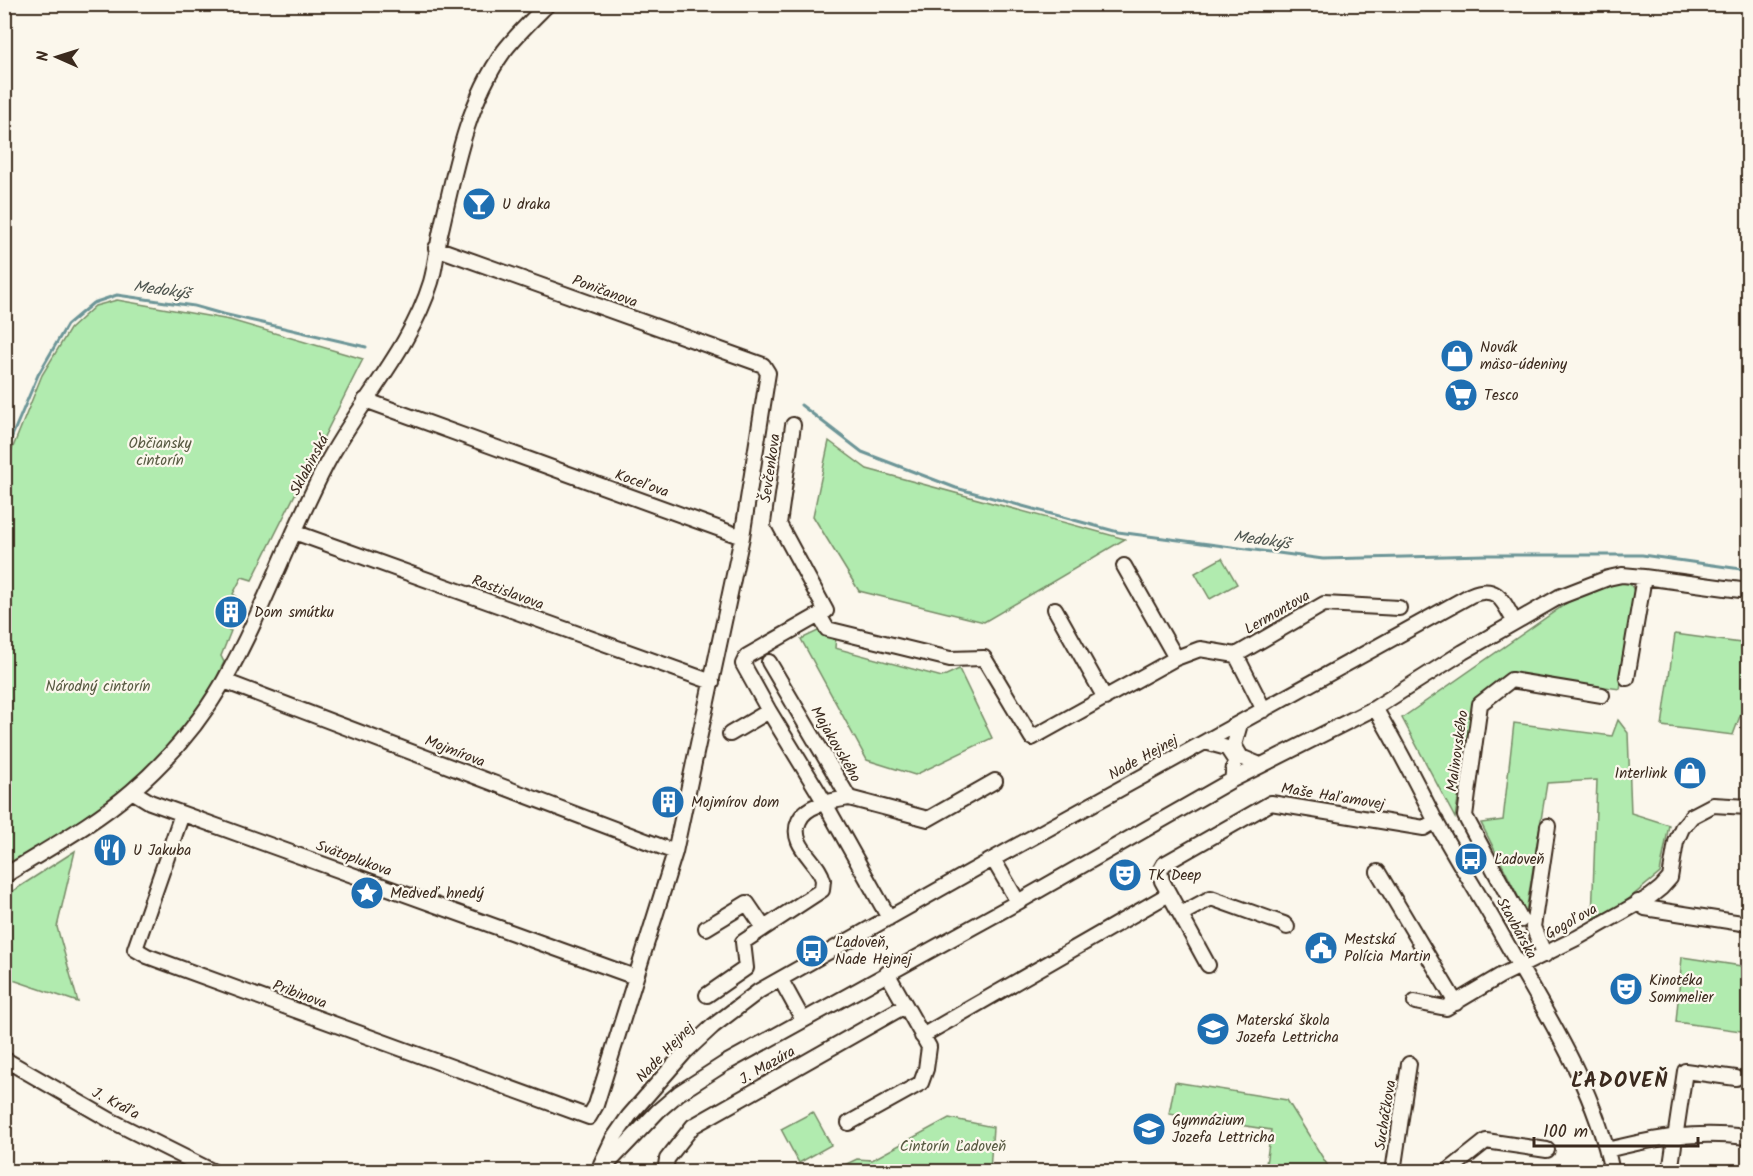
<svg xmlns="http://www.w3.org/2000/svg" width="1753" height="1176" viewBox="0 0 1753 1176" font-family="Kalam,sans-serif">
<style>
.green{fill:#b1ebaf;stroke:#768a66;stroke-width:1.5}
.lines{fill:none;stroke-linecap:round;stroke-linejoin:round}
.stream{stroke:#6c9597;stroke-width:3}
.minor-casing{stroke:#3b2a1e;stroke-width:18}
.minor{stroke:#fbf7ec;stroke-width:14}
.labels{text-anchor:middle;stroke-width:4.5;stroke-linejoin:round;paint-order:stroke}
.poi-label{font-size:15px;fill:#3b2a1e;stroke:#fbf7ec;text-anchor:start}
.street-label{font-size:15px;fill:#3b2a1e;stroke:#fbf7ec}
.park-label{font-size:15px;fill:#585a42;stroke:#fbf7ec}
.water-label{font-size:16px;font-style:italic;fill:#4f5650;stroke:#fbf7ec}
.district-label{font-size:21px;font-weight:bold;letter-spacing:1.5px;fill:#3b2a1e;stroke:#fbf7ec}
</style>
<rect width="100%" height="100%" fill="#fbf7ec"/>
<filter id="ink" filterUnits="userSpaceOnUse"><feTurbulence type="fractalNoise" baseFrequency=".0167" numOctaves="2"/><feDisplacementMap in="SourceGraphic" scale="12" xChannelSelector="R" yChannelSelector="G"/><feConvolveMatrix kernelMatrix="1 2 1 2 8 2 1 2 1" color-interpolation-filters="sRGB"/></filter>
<g filter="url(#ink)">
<path class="green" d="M117,300L230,320L363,359L252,580L242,577L233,594L236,596L233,604L225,601L218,615L226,619L222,627L231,631L221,656L224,662C179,764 94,811 5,869V467L42,375L70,329L95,306Z
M829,441L867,469L1125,539L984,622L859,591L813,516Z
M1222,558L1237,584L1210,599L1195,573Z
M1621,580C1630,583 1633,585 1635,595L1620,689L1510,675L1473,705L1455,818L1402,718L1577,596Z
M820,630L836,635L835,648L942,677L959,669L992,738L915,775L867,760L801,639Z
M1675,634L1748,644V708H1743L1733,735L1662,726Z
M1618,720L1628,733L1631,813L1669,825L1660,873L1620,906L1592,919L1597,780L1547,783L1526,912L1481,823L1503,820L1514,723L1612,736Z
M75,851L57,927L78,1002L4,977L5,896Z
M1682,957L1748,967V1032L1676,1022Z
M1175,1082L1287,1100L1331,1171H1265L1271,1130L1169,1114Z
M813,1112L831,1145L799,1163L781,1129Z
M949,1118L993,1127L990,1171H832L857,1159L872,1160Z"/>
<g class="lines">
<path class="stream" d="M801,405L862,452L956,488L1118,532L1323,559L1485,555H1642L1748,570
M4,455L38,375L67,325L93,303L117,295L194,306L219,313L366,347"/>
<defs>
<path id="minor" d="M365,400L742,537L768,373L763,365L436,248
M793,425L779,524L826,611L747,656L743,664L769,711L819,793L889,918
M294,532L712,682
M1124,566L1176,658
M1055,609L1105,698
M819,615L827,629L950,659L984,658L1032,738L1176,658L1200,649L1236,655L1324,604L1399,608
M1236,655L1264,710
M769,662L849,798L928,819L995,781
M1627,678L1644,577L1748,591
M224,681L675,852
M1375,708C1397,745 1416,782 1435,820C1455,857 1478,893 1499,930C1542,1007 1594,1084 1612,1172
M1240,724L1234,745L1241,757L1260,765
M730,734L769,711
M1205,742L1227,748L1235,760L1232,780
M132,791L150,802L635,977
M182,814L135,949L147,956L589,1117L596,1105L675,852L742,537
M993,859L1018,902
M1378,872L1456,1003
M4,876C47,849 94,824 132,791C168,760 200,722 224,681C263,612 289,536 326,465C358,404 411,348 431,282C436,265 437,247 441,230C455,169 467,103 504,51C517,34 533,19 548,4
M1638,902L1645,908L1748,924
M1181,914L1211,898L1284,924L1287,927
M1521,920L1465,816L1480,704L1511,680L1602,695
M706,928L747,903L764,928L743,942L746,968L707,995
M764,928L822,890C822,889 823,881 823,880C819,861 788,845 799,821C806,804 832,801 849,798
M1545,955L1533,927L1548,826
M1208,965L1162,881L1160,871L1164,864L1271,803L1424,828L1436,821
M781,980L803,1020
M1415,1002L1446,1008L1500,976L1577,938L1651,896L1661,888L1670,878L1676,842L1682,828L1692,816L1713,805L1748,807
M922,1036L1169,894
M4,1059L110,1120L214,1172
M849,1123L921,1083L926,1069L929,1047L887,973
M1607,1150C1659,1137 1694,1131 1748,1137
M601,1164L613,1139L629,1116L685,1052L713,1026L759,991L993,859L1471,595C1497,584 1503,601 1514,621
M600,1172L658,1111L679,1093L724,1064L1018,902L1232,780L1375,708L1463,652L1559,597L1608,578L1622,575L1644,577
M665,1172L667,1159L693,1126L905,1006
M1393,1172L1409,1064
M1447,1172L1486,1141L1547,1150
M1670,1172L1685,1071L1736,1078"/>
</defs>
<use href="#minor" class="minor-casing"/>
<use href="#minor" class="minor"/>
</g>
</g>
<defs>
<symbol id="bar-disc" viewBox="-11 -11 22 22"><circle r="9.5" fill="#1f6fb2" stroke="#fbf7ec"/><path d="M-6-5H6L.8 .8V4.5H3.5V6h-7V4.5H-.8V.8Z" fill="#fff"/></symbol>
<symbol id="shop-disc" viewBox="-11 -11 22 22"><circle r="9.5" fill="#1f6fb2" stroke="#fbf7ec"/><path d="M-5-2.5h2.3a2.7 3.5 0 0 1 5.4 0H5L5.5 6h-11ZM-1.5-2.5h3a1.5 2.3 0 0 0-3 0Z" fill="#fff"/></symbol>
<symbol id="supermarket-disc" viewBox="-11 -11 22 22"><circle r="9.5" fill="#1f6fb2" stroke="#fbf7ec"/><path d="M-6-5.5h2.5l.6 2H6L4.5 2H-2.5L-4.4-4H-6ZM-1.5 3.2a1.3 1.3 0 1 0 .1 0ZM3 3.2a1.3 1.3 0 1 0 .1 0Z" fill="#fff"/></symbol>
<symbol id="building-disc" viewBox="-11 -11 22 22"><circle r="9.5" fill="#1f6fb2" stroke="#fbf7ec"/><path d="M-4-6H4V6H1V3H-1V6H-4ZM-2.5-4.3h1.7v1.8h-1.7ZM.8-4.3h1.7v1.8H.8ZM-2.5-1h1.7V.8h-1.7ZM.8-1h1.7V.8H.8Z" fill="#fff"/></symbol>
<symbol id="restaurant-disc" viewBox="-11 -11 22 22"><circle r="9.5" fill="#1f6fb2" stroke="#fbf7ec"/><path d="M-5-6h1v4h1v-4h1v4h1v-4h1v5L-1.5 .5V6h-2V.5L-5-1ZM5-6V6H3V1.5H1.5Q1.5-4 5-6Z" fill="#fff"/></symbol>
<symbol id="bus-disc" viewBox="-11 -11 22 22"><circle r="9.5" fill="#1f6fb2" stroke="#fbf7ec"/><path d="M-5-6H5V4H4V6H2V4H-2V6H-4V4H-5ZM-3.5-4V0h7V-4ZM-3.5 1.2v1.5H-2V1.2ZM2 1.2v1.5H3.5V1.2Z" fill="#fff"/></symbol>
<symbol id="theatre-disc" viewBox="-11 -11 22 22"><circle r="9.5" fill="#1f6fb2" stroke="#fbf7ec"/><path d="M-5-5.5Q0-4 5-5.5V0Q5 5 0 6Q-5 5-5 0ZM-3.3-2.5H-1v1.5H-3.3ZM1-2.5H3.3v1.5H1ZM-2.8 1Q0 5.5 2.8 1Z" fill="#fff"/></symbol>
<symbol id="sight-disc" viewBox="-11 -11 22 22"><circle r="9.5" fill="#1f6fb2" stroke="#fbf7ec"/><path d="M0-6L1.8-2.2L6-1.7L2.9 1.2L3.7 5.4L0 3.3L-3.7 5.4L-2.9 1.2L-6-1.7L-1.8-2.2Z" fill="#fff"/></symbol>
<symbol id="civic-disc" viewBox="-11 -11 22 22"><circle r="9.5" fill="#1f6fb2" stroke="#fbf7ec"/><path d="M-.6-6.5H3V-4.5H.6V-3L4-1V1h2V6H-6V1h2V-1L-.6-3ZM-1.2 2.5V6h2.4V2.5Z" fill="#fff"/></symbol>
<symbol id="school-disc" viewBox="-11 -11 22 22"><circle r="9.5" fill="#1f6fb2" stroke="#fbf7ec"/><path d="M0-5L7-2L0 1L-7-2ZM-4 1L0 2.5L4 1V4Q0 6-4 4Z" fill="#fff"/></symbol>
</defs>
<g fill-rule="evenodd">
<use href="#bar-disc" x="460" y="185" width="38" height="38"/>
<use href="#shop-disc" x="1438" y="337" width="38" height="38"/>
<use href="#supermarket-disc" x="1442" y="376" width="38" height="38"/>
<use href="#building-disc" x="212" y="593" width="38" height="38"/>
<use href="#shop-disc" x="1671" y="754" width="38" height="38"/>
<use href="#building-disc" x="649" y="783" width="38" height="38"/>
<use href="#restaurant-disc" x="91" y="831" width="38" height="38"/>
<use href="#bus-disc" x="1452" y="840" width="38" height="38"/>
<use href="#theatre-disc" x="1106" y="856" width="38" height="38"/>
<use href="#sight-disc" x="348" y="874" width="38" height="38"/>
<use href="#civic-disc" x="1302" y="929" width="38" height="38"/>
<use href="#bus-disc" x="793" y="932" width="38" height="38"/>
<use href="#theatre-disc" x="1607" y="970" width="38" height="38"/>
<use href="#school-disc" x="1194" y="1010" width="38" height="38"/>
<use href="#school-disc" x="1130" y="1110" width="38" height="38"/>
</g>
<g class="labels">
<g class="poi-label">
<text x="502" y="209">U draka</text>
<text x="1480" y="352">Novák<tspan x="1480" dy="17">mäso-údeniny</tspan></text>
<text x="1484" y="400">Tesco</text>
<text x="254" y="617">Dom smútku</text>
<text x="1667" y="778" text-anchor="end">Interlink</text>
<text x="691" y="807">Mojmírov dom</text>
<text x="133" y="855">U Jakuba</text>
<text x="1494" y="864">Ľadoveň</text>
<text x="1148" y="880">TK Deep</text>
<text x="390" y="898">Medveď hnedý</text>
<text x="1344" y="944">Mestská<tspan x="1344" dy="17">Polícia Martin</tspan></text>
<text x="835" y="947">Ľadoveň,<tspan x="835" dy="17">Nade Hejnej</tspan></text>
<text x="1649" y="985">Kinotéka<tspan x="1649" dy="17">Sommelier</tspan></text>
<text x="1236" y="1025">Materská škola<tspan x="1236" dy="17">Jozefa Lettricha</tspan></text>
<text x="1172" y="1125">Gymnázium<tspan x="1172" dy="17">Jozefa Lettricha</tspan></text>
</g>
<g class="street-label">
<text transform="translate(605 291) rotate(20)" y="5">Poničanova</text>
<text transform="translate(309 465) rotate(-62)" y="5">Sklabinská</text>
<text transform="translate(770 468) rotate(-82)" y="5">Ševčenkova</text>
<text transform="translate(642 483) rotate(20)" y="5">Koceľova</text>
<text transform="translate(508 592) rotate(20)" y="5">Rastislavova</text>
<text transform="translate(1277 612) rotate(-30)" y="5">Lermontova</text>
<text transform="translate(836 744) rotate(60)" y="5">Majakovského</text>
<text transform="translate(455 751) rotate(21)" y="5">Mojmírova</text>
<text transform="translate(1457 751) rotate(-82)" y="5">Malinovského</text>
<text transform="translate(1143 757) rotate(-29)" y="5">Nade Hejnej</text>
<text transform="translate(1333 796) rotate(9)" y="5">Maše Haľamovej</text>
<text transform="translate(354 858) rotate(20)" y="5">Svätoplukova</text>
<text transform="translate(1571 921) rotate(-29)" y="5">Gogoľova</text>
<text transform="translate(1517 928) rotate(61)" y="5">Stavbárska</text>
<text transform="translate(300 994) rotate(20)" y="5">Pribinova</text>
<text transform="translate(665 1052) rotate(-46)" y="5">Nade Hejnej</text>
<text transform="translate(767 1065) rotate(-30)" y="5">J. Mazúra</text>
<text transform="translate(116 1103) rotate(28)" y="5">J. Kráľa</text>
<text transform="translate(1385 1115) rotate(-81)" y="5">Sucháčkova</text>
</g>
<g class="park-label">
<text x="160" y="448">Občiansky<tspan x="160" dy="17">cintorín</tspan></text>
<text x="98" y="691">Národný cintorín</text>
<text x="953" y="1151">Cintorín Ľadoveň</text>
</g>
<g class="water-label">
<text transform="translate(162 289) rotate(8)" y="6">Medokýš</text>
<text transform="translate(1262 539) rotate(8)" y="6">Medokýš</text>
</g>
<g class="district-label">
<text x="1620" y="1087">ĽADOVEŇ</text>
</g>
</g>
<rect width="1753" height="1176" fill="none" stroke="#fbf7ec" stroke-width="24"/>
<rect x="12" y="12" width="1729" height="1152" fill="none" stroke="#3b2a1e" stroke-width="2" filter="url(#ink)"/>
<g transform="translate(57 57) rotate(273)" stroke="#fbf7ec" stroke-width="4.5" paint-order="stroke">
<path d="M0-4.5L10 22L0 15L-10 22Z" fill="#3b2a1e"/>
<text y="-9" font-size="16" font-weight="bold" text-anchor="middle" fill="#3b2a1e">N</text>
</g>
<path d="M1534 1137v9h164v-9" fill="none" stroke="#3b2a1e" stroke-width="3"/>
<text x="1543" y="1137" font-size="18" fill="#3b2a1e" stroke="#fbf7ec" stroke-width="4.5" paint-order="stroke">100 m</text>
</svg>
